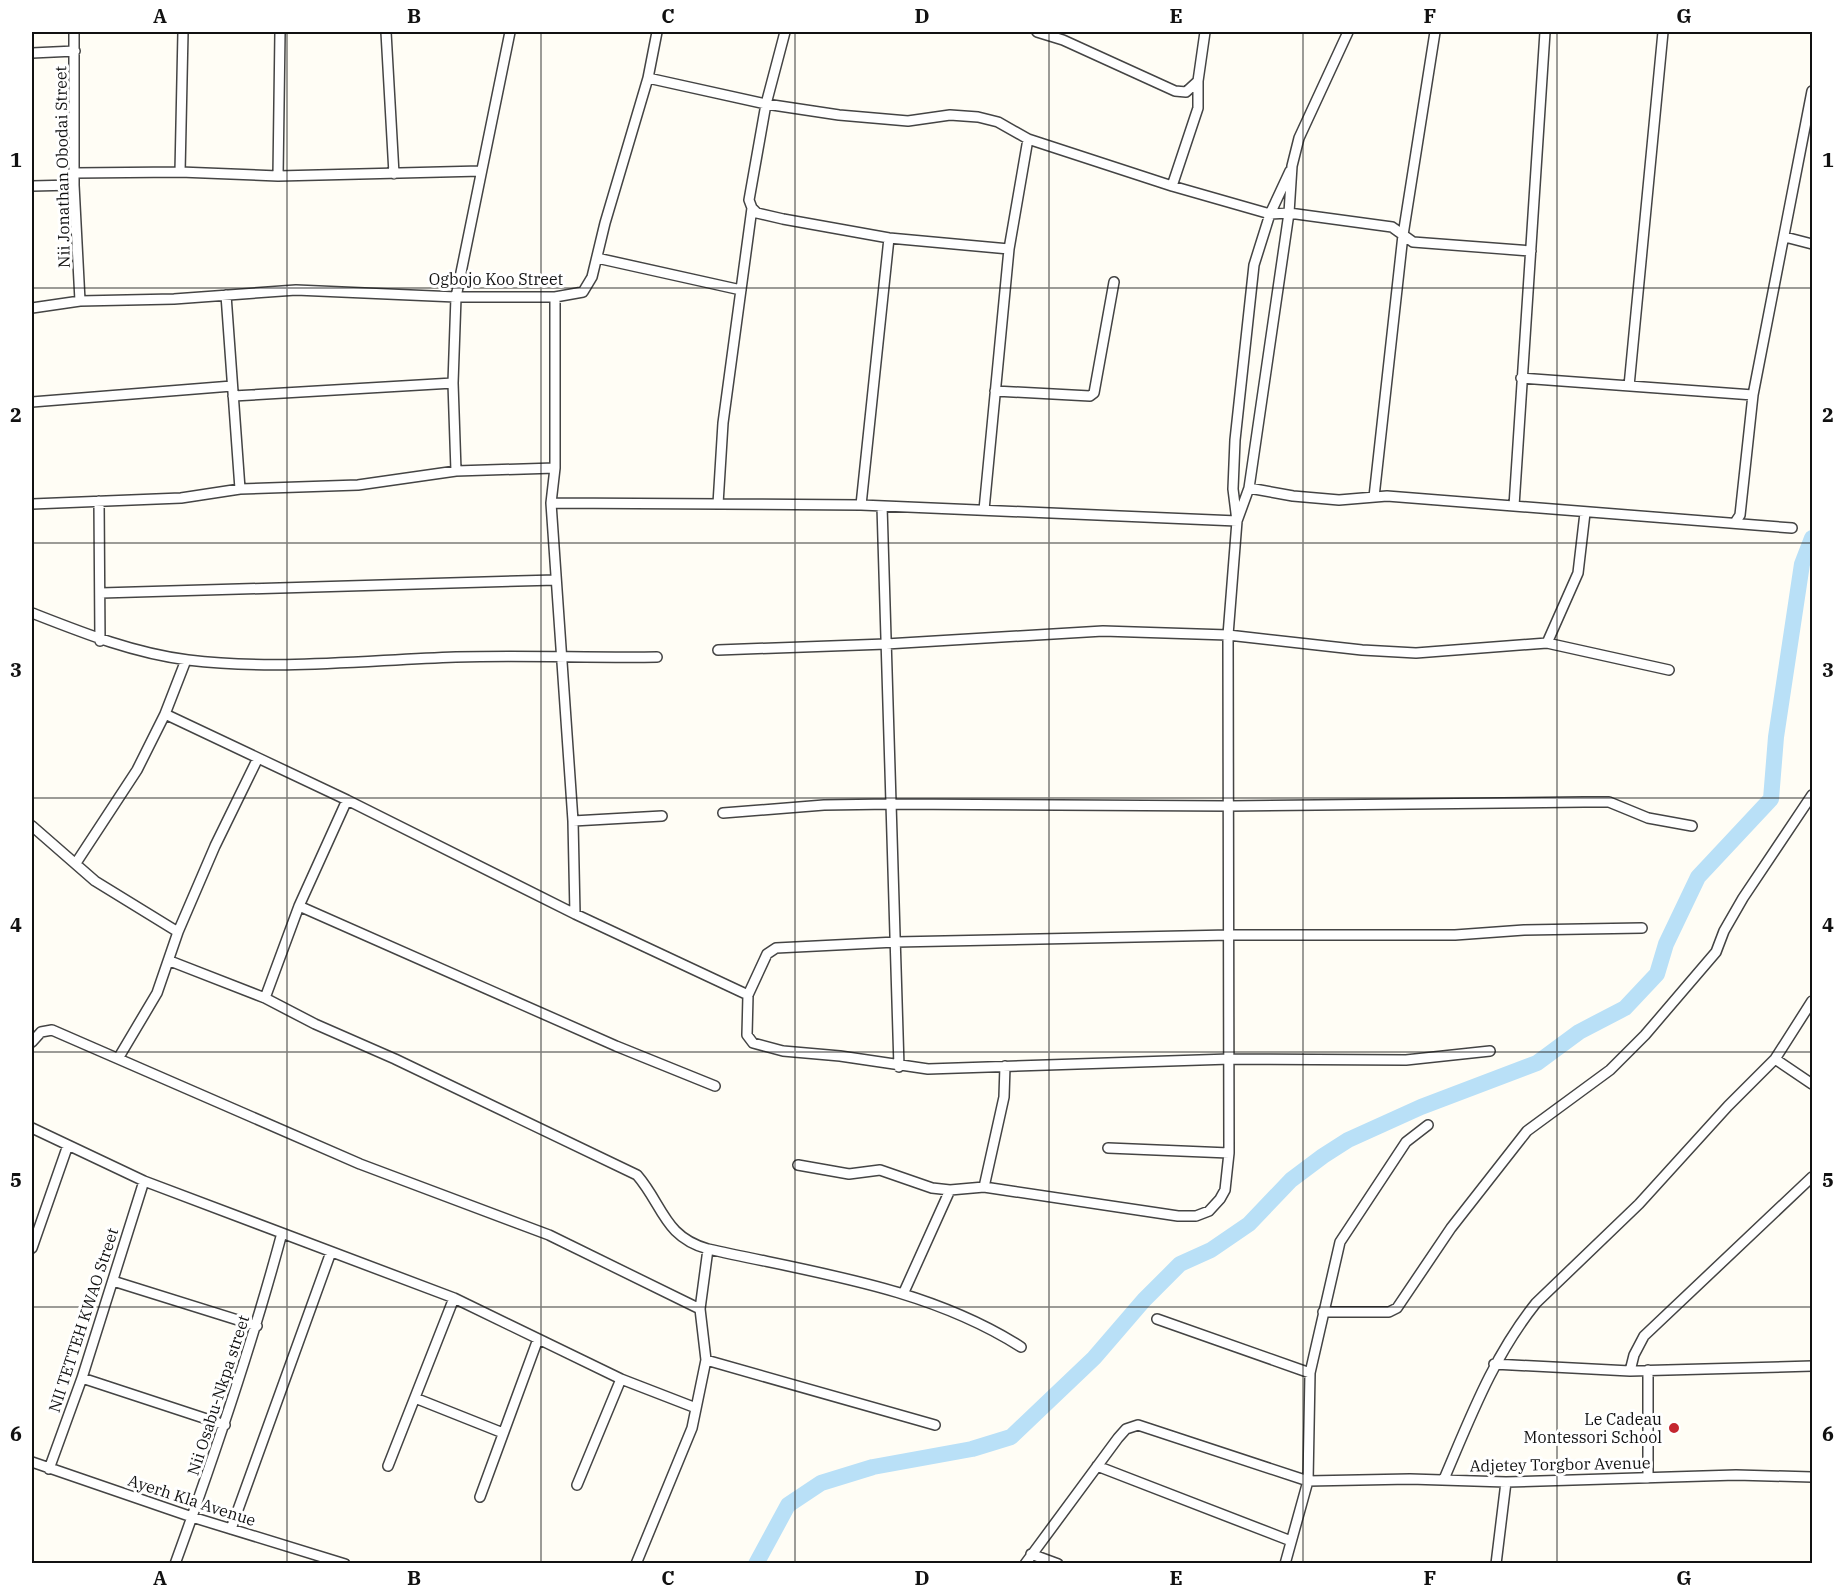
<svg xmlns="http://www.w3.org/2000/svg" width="1844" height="1595" viewBox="0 0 1844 1595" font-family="'IBM Plex Serif',serif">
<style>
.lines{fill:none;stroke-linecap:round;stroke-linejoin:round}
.river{stroke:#b9e0f7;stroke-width:16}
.street-casing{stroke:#444;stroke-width:12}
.street{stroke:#fff;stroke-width:9}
.grid{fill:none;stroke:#111;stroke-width:1.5;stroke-opacity:0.55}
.poi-dot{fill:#c4262e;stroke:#fff;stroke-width:2}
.labels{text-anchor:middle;stroke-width:6;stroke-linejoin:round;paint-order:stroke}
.street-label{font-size:16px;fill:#111;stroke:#fff}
.poi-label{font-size:16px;fill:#111;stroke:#fff;text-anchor:end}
.neatline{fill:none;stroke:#111;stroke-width:2}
.grid-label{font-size:20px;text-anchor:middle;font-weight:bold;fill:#111}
</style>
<rect width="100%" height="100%" fill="#fffdf5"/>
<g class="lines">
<path class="river" d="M756,1564L788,1505L821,1483L873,1467L972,1449L1011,1437L1094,1358L1144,1300L1180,1264L1211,1250L1249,1224L1291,1180L1323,1156L1348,1140L1421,1107L1537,1063L1579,1032L1625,1008L1657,974L1666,944L1698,877L1771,799L1776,737L1802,564L1812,538"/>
<defs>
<path id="street" d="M74,32V185L80,301
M386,32L394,174
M785,32L766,104L749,200L752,208L757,213L783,219L889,238L1009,249
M1037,32L1063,40L1175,91L1186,92L1198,81L1205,32
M32,53L75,51
M648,78L766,104L839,115L908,121L950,115L978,117L998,122L1028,139L1172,186L1270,214L1289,213L1392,227L1413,242L1531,251
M180,172L183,32
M75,173L180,172L278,176L481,171
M278,176L280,32
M32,186L74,185
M1172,186L1198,108V81
M1785,237L1812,244
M597,258L741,290
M226,295L240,489
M555,297V468L551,503L573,821L575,914
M32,308L80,301L174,299L296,290L456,297H555L583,292L592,277L605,223L648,78L657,32
M1521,378L1753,395
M453,383L456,297L510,32
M1629,386L1663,32
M995,391L1090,396L1094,393L1114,282
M233,396L453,383L456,471
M32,402L232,386
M1249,488L1293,496L1339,500L1387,496L1792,528
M1374,497L1403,235L1435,32
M99,501L100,641
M551,503L861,505L1237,521L1233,489L1235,440L1254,265L1270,214L1290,171
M32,504L181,498L240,489L358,485L456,471L555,468
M718,504L723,423L752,208
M861,505L889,238
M882,506L899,1067
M1514,506L1545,32
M984,510L1009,249L1028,139
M1736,521L1740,515L1753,395L1812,91
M101,593L556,580
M32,613C83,633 133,653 188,660C278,671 366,660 456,657C523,655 590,658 657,657
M1547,643L1578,573L1585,513
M718,650L886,644L1103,631L1228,635L1362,650L1416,653L1547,643L1669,670
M186,660L165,714L347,800L575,914L748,995
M723,813L824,805L891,804L1229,806L1584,802H1609L1648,818L1692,826
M573,821L662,816
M32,826L95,881L178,932
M76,863L137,770L165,714
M299,906L616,1046L715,1086
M170,961L265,998L299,906L347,800
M265,998L315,1024L395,1059L637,1175C663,1205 664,1237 708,1249L700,1309L706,1360L692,1428L636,1564
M32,1042L41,1032L52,1030L360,1164L549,1235L700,1309
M1490,1051L1406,1060L1230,1059L928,1069L840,1056L783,1051L753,1043L747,1035L748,995L767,954L776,948L896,942L1230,935H1455L1524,930L1642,928
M119,1057L157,993L178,932L215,846L257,760
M1775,1059L1812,1084
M32,1128L144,1181L454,1298L621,1379L696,1408
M1108,1148L1229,1153
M798,1165L849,1174L880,1170L932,1188L950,1190L984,1187L1178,1216H1196L1209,1211L1220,1199L1225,1190L1229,1153L1228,635L1237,521L1249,488L1289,213L1292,166L1299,138L1348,32
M984,1187L1004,1097L1005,1066
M32,1248L68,1145
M708,1249C815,1273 927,1287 1021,1347
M113,1281L257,1326
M904,1292L950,1190
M1323,1312H1389L1397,1308L1451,1228L1527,1131L1610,1070L1645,1035L1716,952L1724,931L1743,898L1812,795
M1157,1319L1310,1373
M706,1360L935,1425
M1494,1364L1630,1371L1812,1366
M1630,1371L1634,1355L1644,1336L1812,1177
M82,1378L225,1425
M415,1398L503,1433
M32,1462L192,1517L345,1564
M388,1466L454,1298
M1097,1466L1291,1541
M49,1469L82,1378L144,1181
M1648,1478V1370
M1444,1479C1471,1416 1493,1357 1536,1303L1639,1204L1728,1106L1775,1059L1812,1001
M577,1485L621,1379
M480,1497L538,1339
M231,1529L331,1252
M1031,1554L1058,1564
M175,1564C215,1454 252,1345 282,1233
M1025,1564L1118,1438L1126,1429L1138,1425L1308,1481L1410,1479L1506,1482L1736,1475L1812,1477
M1285,1564L1308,1481L1310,1373L1340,1242L1406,1142L1428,1125
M1496,1564L1506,1482"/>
</defs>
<use href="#street" class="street-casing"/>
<use href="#street" class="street"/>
</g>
<path class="grid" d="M287,32V1564M541,32V1564M795,32V1564M1049,32V1564M1303,32V1564M1557,32V1564M32,288H1812M32,543H1812M32,798H1812M32,1052H1812M32,1307H1812"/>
<circle class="poi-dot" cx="1674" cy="1428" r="6"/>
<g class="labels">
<g class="street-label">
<text transform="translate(62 167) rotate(-91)" y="6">Nii Jonathan Obodai Street</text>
<text x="496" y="285">Ogbojo Koo Street</text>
<text transform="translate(83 1320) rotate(-72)" y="6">NII TETTEH KWAO Street</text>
<text transform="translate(218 1395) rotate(-72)" y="6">Nii Osabu-Nkpa street</text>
<text transform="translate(1560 1464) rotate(-1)" y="6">Adjetey Torgbor Avenue</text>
<text transform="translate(192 1500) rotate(18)" y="6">Ayerh Kla Avenue</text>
</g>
<g class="poi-label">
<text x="1662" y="1425">Le Cadeau<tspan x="1662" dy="18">Montessori School</tspan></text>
</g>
</g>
<rect width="1844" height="1595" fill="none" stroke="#ffffff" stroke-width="66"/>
<rect x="33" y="33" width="1778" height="1529" class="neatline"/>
<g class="grid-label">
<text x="160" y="23">A</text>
<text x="414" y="23">B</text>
<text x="668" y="23">C</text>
<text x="922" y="23">D</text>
<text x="1176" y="23">E</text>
<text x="1430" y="23">F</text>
<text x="1684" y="23">G</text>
<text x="16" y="167">1</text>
<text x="1828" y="167">1</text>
<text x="16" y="422">2</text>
<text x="1828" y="422">2</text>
<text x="16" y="677">3</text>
<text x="1828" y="677">3</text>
<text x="16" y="932">4</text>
<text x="1828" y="932">4</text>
<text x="16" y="1187">5</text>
<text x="1828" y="1187">5</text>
<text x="16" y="1441">6</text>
<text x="1828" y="1441">6</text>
<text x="160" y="1585">A</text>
<text x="414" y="1585">B</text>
<text x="668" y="1585">C</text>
<text x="922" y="1585">D</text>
<text x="1176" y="1585">E</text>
<text x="1430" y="1585">F</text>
<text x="1684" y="1585">G</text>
</g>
</svg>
